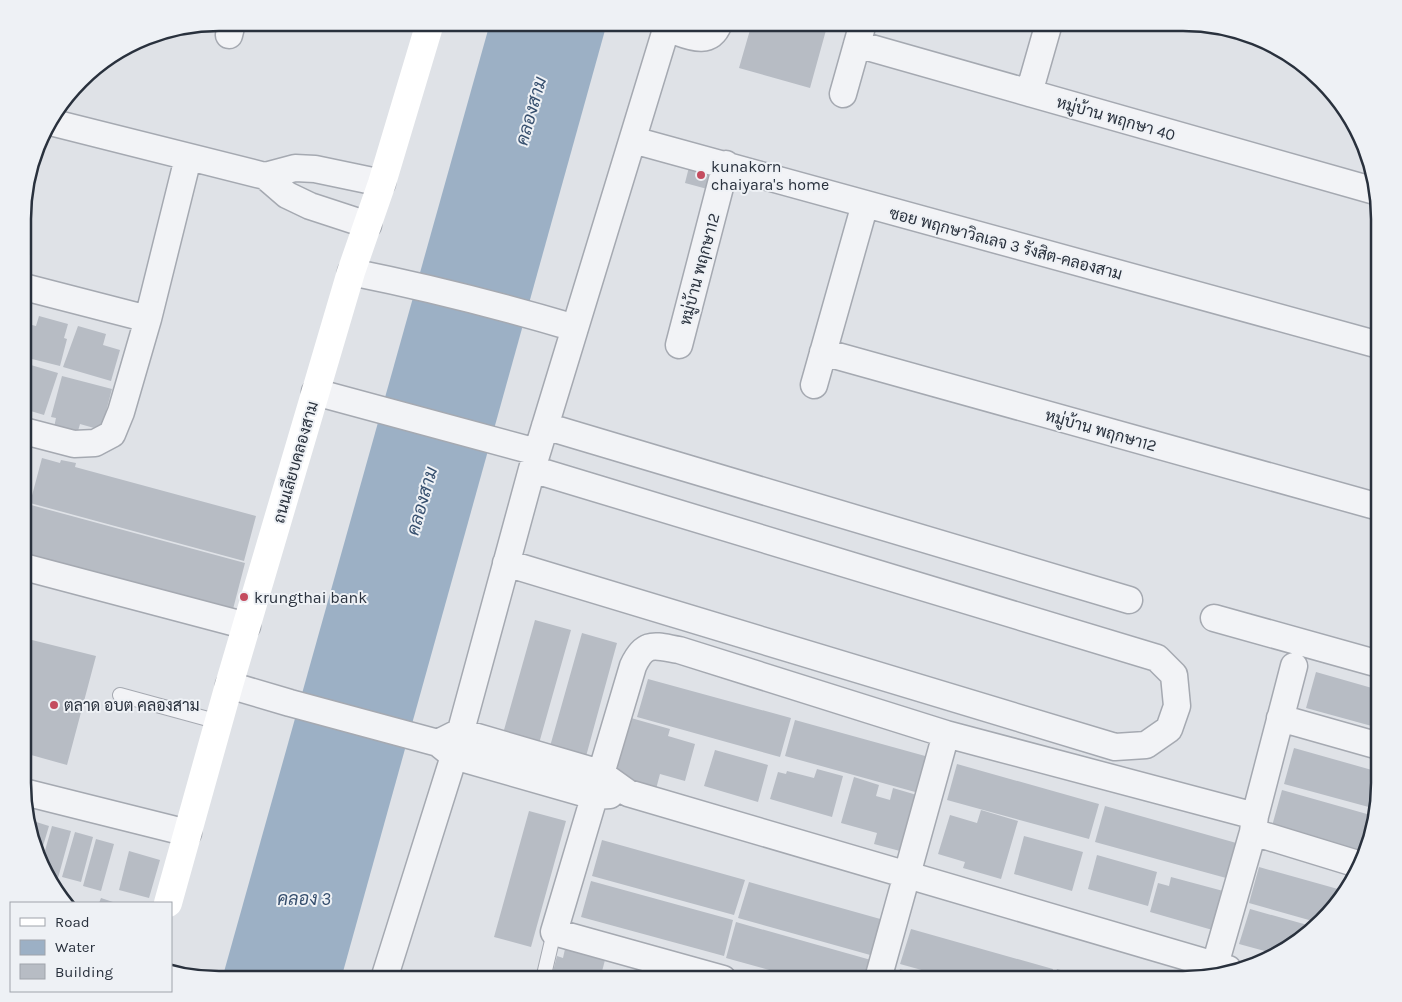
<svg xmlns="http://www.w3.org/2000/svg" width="1402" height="1002" viewBox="0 0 1402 1002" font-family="Karla,Sarabun,sans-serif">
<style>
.water{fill:#9cb0c5}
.building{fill:#b7bcc4}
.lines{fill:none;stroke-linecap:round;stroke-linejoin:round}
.lane-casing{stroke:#a5a9b1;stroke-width:16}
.street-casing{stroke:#a5a9b1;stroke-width:29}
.lane{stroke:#f2f3f6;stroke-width:14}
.street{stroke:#f2f3f6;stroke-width:26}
.secondary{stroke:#fff;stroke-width:28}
.poi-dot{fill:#c44c5f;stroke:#eef1f5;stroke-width:2}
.labels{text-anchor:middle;stroke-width:4;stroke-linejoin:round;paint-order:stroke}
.street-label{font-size:16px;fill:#29313d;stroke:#eef1f5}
.poi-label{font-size:16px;fill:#29313d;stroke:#eef1f5;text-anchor:start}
.water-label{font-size:18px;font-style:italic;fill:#364f6e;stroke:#eef1f5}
.rim{fill:none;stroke:#29313d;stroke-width:2.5}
</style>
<rect width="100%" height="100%" fill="#dfe2e7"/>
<path class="water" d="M490,23H607L341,979H222Z"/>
<path class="building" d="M752,23H828L810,88L739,68Z
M691,159L718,166L711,190L685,183Z
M39,316L68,324L64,338L67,339L60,366L24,357V323L36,326Z
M78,326L106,334L103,345L120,350L111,381L63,367Z
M24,363L58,373L44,415L24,409Z
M62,376L112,389L101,430L80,424L76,438L53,432L56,418L51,417Z
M42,458L60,463L61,460L76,463L75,467L256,516L244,561L30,503Z
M31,505L245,563L232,613L24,556V532Z
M535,620L571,630L538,747L502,737Z
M582,633L617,643L585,760L549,750Z
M24,638L96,656L67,765L24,753Z
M1316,672L1379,690V728L1306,708Z
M648,679L791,718L780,757L637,717Z
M631,718L670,729L668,736L695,744L685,781L660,774L656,789L614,777Z
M795,720L936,759L926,795L785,756Z
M1294,748L1379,772V795L1376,809L1284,784Z
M715,750L768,765L758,802L704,786Z
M957,764L1099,804L1089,839L947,800Z
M817,769L843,776L832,817L770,799L778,772L786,774L787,771L814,778Z
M854,777L879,785L876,796L890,800L893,788L927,798L911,854L874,844L877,833L841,823Z
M1282,790L1374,816L1366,852L1272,826Z
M1105,806L1247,846L1237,881L1095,842Z
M981,810L1018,821L1001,879L963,868L965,862L938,854L950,815L977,823Z
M529,811L566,821L531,947L494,937Z
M30,820L49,826L40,856L29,824Z
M52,826L71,831L58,878L47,875L42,861Z
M75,832L93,837L81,882L62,877Z
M1024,836L1083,852L1072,891L1014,874Z
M96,839L114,844L101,891L83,886Z
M602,840L745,880L734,915L592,876Z
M129,851L160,860L149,898L119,890Z
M1097,855L1157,872L1148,906L1088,889Z
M1259,867L1345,891L1339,903L1316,922L1249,903Z
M1171,877L1227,892L1216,931L1150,912L1158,883L1169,886Z
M591,881L733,920L724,956L581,917Z
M749,882L891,922L881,958L738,918Z
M101,898L116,903H99Z
M1250,909L1311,926L1276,954L1239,944Z
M736,922L878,962L874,979H802L726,958Z
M911,929L1053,969L1050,979H954L900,964Z
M565,949L605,960L600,979H551L557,956L563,958Z
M900,969L934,979H897Z
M1057,969L1092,979H1054Z"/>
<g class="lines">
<defs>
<path id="lane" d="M120,695L219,722
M543,979L554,932"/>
<path id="street" d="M666,28C686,34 709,49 719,23
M229,35L232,23
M857,44L1375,191
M1029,93L1049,23
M843,94L863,23
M50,122L265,176L287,195L310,206L368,225
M633,140L1379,345
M265,176L295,168L315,169L382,183
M351,272C426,287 501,306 575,328
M24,287L148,319
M679,345L726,164
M823,352L1379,507
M814,385L865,204
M315,392L537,452
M545,426L1129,600
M24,431L74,444L95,443L112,434L121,412L148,319L188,158
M506,563L1115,747L1146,745L1169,729L1177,706L1174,675L1157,658L532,469
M24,567L247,626
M1214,618L1379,664
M229,685L290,703L438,743L454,756L594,796L610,795
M1280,718L1379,746
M438,743L460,732L600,773L628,793L1228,969
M24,792L188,833
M1253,832L1361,865
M1213,972L1253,832L1255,816
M384,979L454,756L532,469L668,23
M723,979L554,932L633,666C645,640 655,646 679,650L946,734L1255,816L1294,666
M878,979L946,734"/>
</defs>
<use href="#lane" class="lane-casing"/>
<use href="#street" class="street-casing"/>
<use href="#lane" class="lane"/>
<use href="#street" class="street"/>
<path class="secondary" d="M168,903L229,685L351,272L382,183L430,23"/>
</g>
<g class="poi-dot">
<circle cx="701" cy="175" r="5"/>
<circle cx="244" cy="597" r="5"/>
<circle cx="54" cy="705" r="5"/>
</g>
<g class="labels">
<g class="street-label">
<text transform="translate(1116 118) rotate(16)" y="6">หมู่บ้าน พฤกษา 40</text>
<text transform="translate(1006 243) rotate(15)" y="6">ซอย พฤกษาวิลเลจ 3 รังสิต-คลองสาม</text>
<text transform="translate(699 269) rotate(-75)" y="6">หมู่บ้าน พฤกษา12</text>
<text transform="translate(1101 430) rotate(16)" y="6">หมู่บ้าน พฤกษา12</text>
<text transform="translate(295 462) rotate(-74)" y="6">ถนนเลียบคลองสาม</text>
</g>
<g class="poi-label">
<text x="711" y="172">kunakorn<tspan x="711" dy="18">chaiyara's home</tspan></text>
<text x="254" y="603">krungthai bank</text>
<text x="64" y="711">ตลาด อบต คลองสาม</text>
</g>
<g class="water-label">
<text transform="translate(531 111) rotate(-74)" y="6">คลองสาม</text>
<text transform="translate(422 501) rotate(-74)" y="6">คลองสาม</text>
<text x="304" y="905">คลอง 3</text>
</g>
</g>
<path d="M0 0H1402V1002H0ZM219 31H1183A188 188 0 0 1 1371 219V783A188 188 0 0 1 1183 971H219A188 188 0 0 1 31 783V219A188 188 0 0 1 219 31Z" fill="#eef1f5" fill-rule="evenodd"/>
<path class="rim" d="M219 31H1183A188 188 0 0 1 1371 219V783A188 188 0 0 1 1183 971H219A188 188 0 0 1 31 783V219A188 188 0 0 1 219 31Z"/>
<rect x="10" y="902" width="162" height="90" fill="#eef1f5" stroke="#9fa4ab"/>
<rect x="20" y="918" width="25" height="8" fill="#ffffff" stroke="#9fa4ab"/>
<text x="55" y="927" font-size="15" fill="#29313d">Road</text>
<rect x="20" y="940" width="25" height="15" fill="#9cb0c5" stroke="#9fa4ab"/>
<text x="55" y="952" font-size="15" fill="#29313d">Water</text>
<rect x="20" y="964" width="25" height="15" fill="#b7bcc4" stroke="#9fa4ab"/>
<text x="55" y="977" font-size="15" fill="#29313d">Building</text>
</svg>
